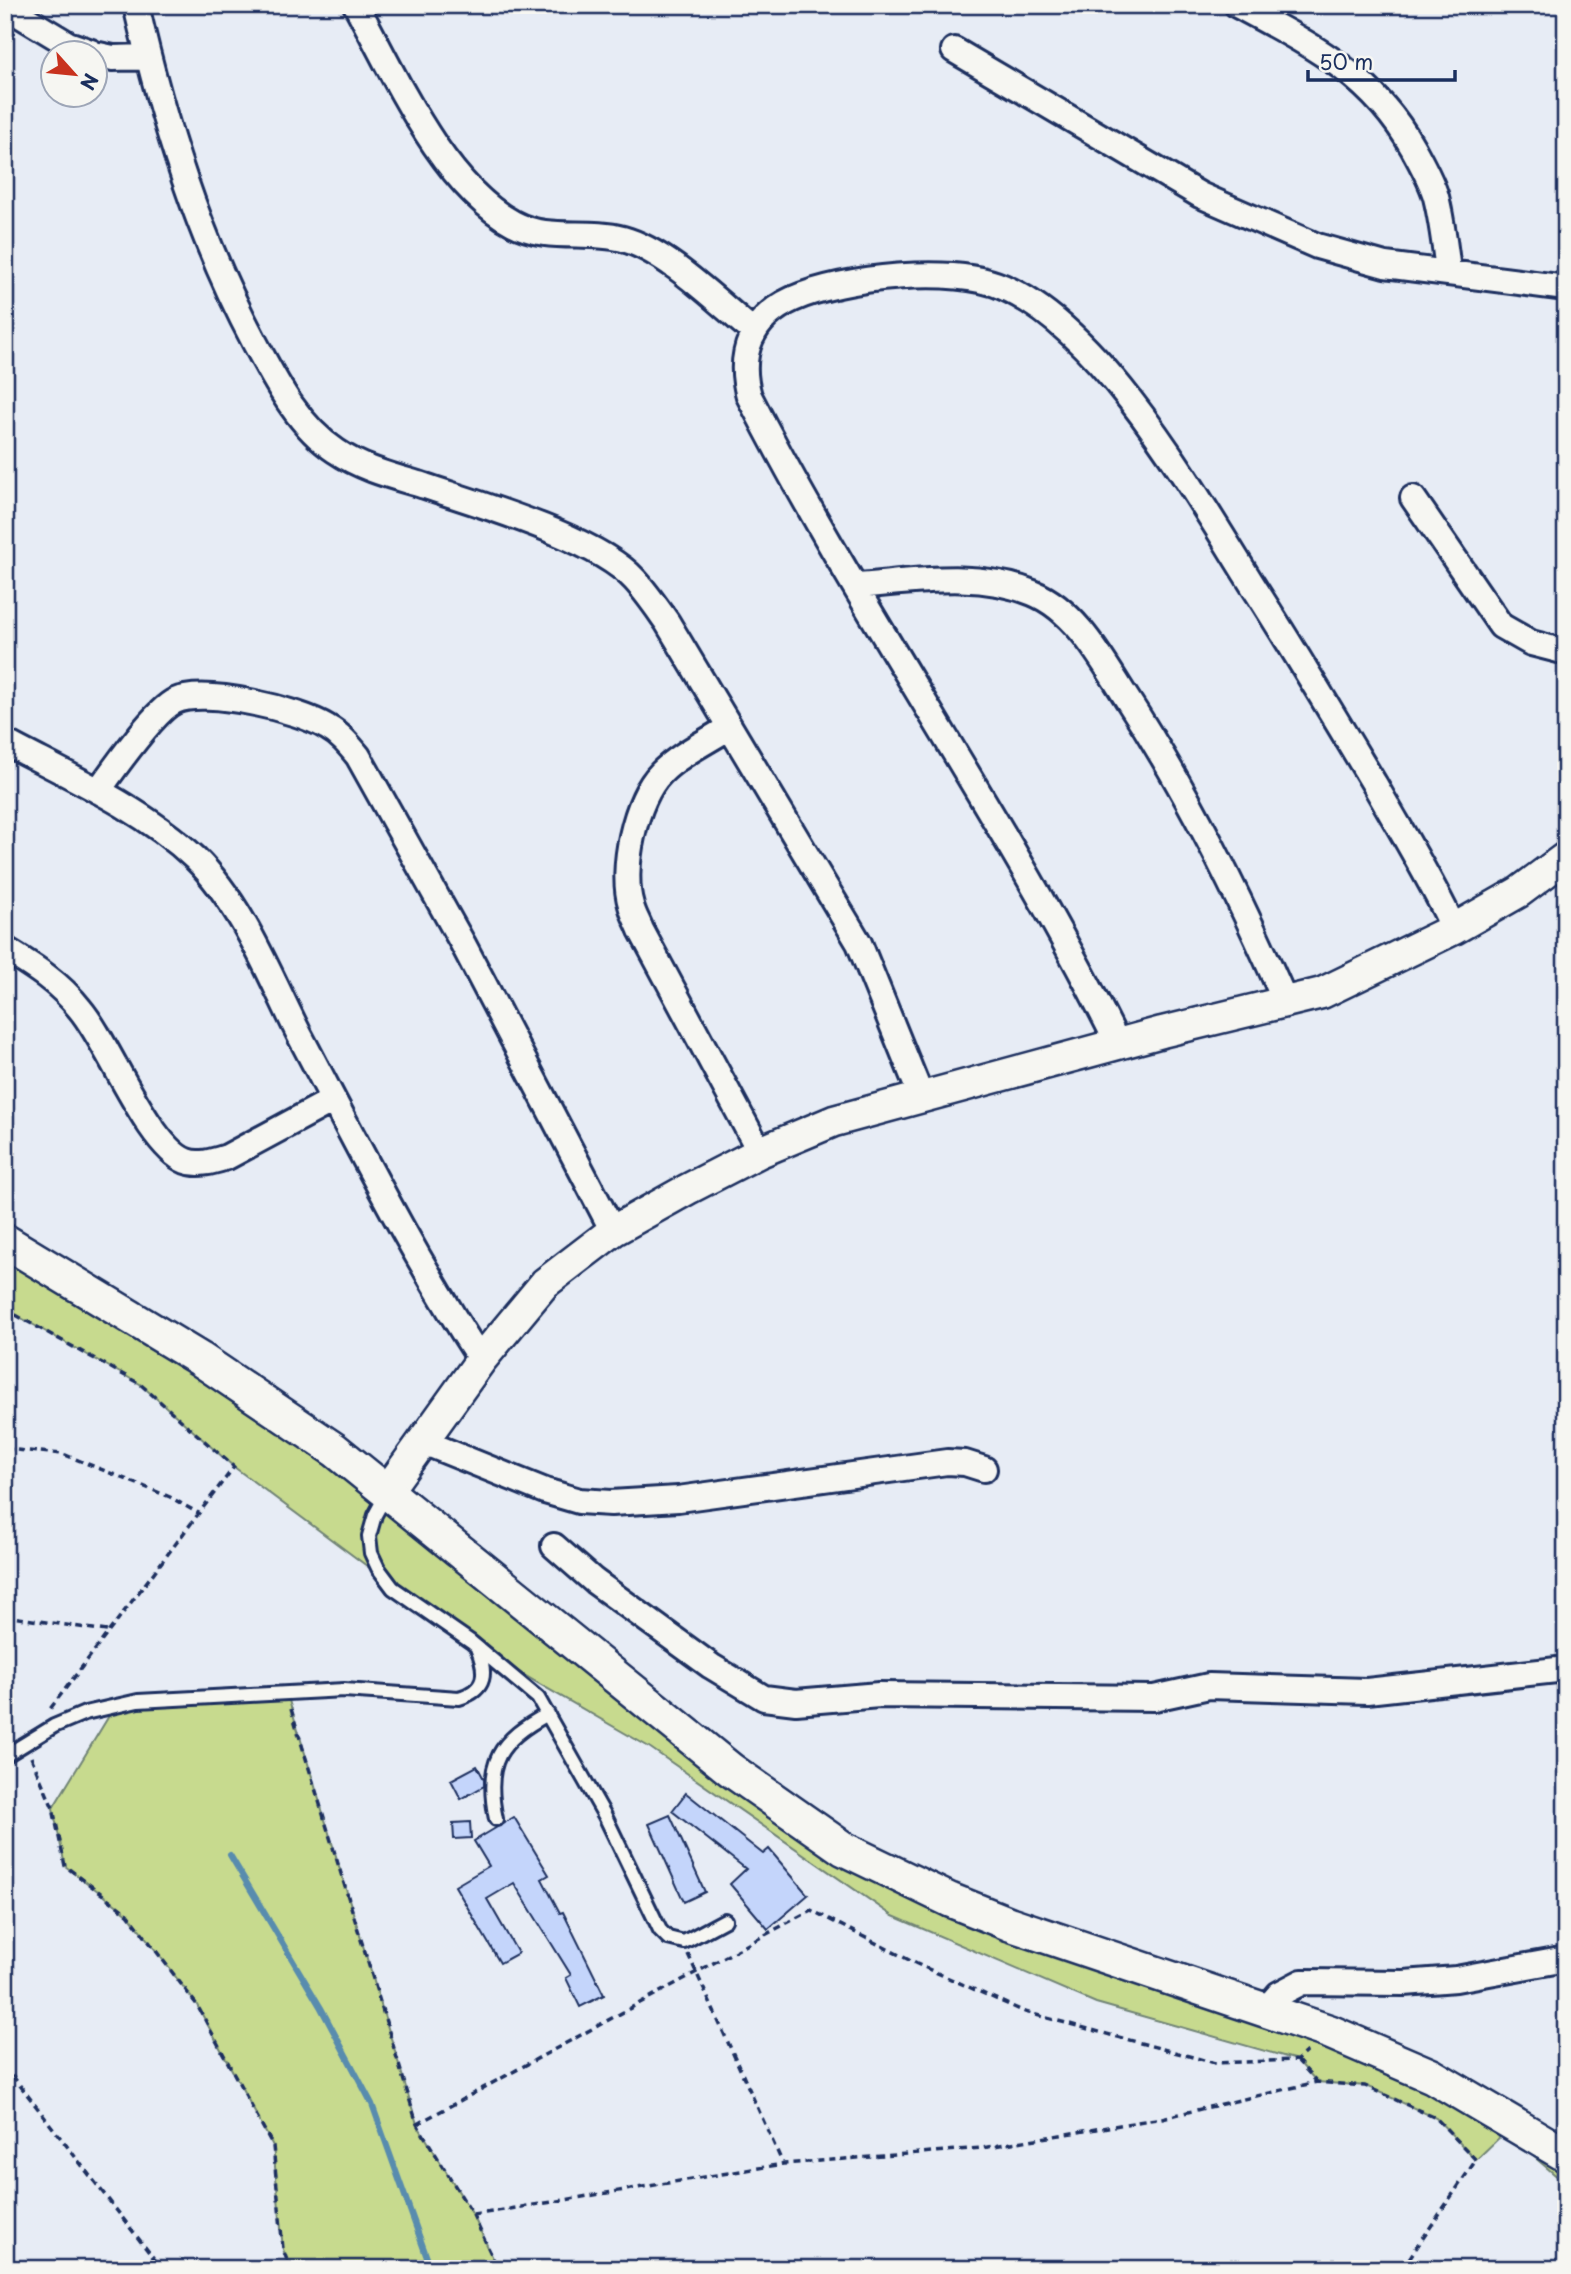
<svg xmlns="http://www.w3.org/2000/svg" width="1571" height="2274" viewBox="0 0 1571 2274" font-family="'Playpen Sans',sans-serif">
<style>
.green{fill:#c7da8e;stroke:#718476;stroke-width:2}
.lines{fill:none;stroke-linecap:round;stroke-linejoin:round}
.stream{stroke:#598cae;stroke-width:6}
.building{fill:#c4d5fb;stroke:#1b2f5e;stroke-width:2}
.service-casing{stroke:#1b2f5e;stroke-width:18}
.minor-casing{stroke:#1b2f5e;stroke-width:30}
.tertiary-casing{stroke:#1b2f5e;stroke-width:35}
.secondary-casing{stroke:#1b2f5e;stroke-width:38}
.path{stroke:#1b2f5e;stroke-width:3.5;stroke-dasharray:7 5;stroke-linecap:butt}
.service{stroke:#f6f6f2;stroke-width:12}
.minor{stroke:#f6f6f2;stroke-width:24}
.tertiary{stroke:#f6f6f2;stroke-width:30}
.secondary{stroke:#f6f6f2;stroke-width:33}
</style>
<rect width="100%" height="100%" fill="#e7ecf5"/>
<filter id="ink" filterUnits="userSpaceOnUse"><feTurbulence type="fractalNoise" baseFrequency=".0143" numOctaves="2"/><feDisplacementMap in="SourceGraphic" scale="14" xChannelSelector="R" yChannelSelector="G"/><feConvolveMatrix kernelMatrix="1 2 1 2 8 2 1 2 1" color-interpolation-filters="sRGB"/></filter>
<g filter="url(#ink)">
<path class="green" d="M5,1241L200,1359L844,1849L1267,2008L1566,2155V2184L1505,2132L1476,2160L1436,2118L1366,2086L1317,2082L1297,2060L1096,2003L893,1916L649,1747L477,1648L234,1467L140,1384L5,1309Z
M287,1694L417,2124L473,2215L498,2269H290L283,2249L273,2146L197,2005L128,1914L65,1866L53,1808L115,1706Z"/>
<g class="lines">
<path class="stream" d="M230,1855L321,2008L372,2104L431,2269"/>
</g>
<path class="building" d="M477,1766L484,1779V1786L461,1799L451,1780Z
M686,1793L763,1854L769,1849L808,1895L768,1929L730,1884L746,1869L672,1811Z
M670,1815L705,1892L684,1902L649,1824Z
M514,1817L549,1875L542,1879L560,1913L563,1912L604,1995L580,2007L566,1978L571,1975L514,1883L487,1899L518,1953L500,1963L455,1886L489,1866L474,1841Z
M470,1822L471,1838L454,1839L453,1823Z"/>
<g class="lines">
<defs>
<path id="service" d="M386,1495L375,1515L369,1536L371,1553L378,1568L393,1588L471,1642L538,1698L605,1816L660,1930L668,1938L684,1942L725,1920
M5,1756L54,1726L85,1713L138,1701L344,1690L459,1698C487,1690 487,1672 477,1648
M496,1819C484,1763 499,1740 548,1714"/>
<path id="minor" d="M136,5C163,123 198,236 255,343C276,382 298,426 336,451C362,469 395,477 425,486C481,505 597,538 635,580C647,593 657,608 667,622L859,943L921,1096
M356,5C394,74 442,185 513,223C548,242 586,229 623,239C667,251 717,302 753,331
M1237,5C1309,44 1372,74 1413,148C1421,163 1431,180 1436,197C1442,221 1445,246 1448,271
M5,6L68,44L91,52
M954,50L1200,195L1317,246L1385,265L1566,288
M94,54L113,58L148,57
M1413,498L1501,626L1531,643L1566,652
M855,586C913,582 977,570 1033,593C1075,610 1101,658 1124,694C1188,792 1239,896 1286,1003
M728,728C706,742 679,755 661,773C635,799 620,870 631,905C633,914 638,922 641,930L760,1152
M5,742C69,776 142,808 195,858C243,905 270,977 300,1036C358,1146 413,1256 481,1360
M98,791C113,770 155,710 175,701C205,687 300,710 327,727C340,734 349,745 358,756L463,944L613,1231
M5,949C33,966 60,983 80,1009C109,1043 148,1146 186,1161C199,1166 214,1161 227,1157L333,1100
M1118,1044C1008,821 862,617 749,396C737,354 751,318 793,299C842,277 954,265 1003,287C1106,332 1198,499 1257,592C1298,656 1336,720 1375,785C1402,833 1431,879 1454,929
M421,1441L545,1491L579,1501L611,1503L678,1499L947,1462L965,1463L984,1469
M554,1546L594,1581L711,1666L764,1698L796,1702L879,1695L1154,1698L1209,1686L1367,1691L1566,1669
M1267,2008L1279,1994L1302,1982L1404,1983L1456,1979L1566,1959"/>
<path id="tertiary" d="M387,1491L481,1360L545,1283L613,1231L688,1189L760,1152L834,1121L1162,1032L1322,993L1454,929L1519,892L1566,857"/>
<path id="secondary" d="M5,1241L200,1359L335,1450L731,1770L844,1849L950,1900L1010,1924L1330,2032L1432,2076L1566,2155"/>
</defs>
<use href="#service" class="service-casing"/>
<use href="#minor" class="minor-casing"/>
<use href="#tertiary" class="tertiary-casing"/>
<use href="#secondary" class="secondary-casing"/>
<path class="path" d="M5,1309L140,1384L234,1467L50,1709
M5,1449L63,1454L170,1497L198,1513
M5,1616L107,1631
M291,1709L417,2124L473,2215L498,2269
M31,1757L53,1808L65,1866L128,1914L197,2005L273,2146L283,2249L290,2269
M688,1954L783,2164L982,2148L1162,2118L1317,2082L1365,2086L1436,2118L1476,2160L1402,2269
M1297,2060L1317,2082
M5,2066L162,2269
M417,2124L811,1910L917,1964L1025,2012L1215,2063L1297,2060L1307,2051
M473,2215L783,2164"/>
<use href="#service" class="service"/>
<use href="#minor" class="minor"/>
<use href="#tertiary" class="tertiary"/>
<use href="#secondary" class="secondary"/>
</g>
</g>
<rect width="1571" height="2274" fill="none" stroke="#f6f6f2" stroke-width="28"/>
<rect x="14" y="14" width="1543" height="2246" fill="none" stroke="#1b2f5e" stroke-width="2.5" filter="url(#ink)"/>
<g transform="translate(74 74) rotate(117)"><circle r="33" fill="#f6f6f2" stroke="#9ea6b7" stroke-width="2"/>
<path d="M0-5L12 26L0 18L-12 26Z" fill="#c8321e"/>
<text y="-10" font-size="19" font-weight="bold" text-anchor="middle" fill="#1b2f5e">N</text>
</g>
<path d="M1308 70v10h147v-10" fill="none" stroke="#1b2f5e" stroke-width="3.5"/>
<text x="1319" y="70" font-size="21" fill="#1b2f5e" stroke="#f6f6f2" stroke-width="5" paint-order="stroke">50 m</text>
</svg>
